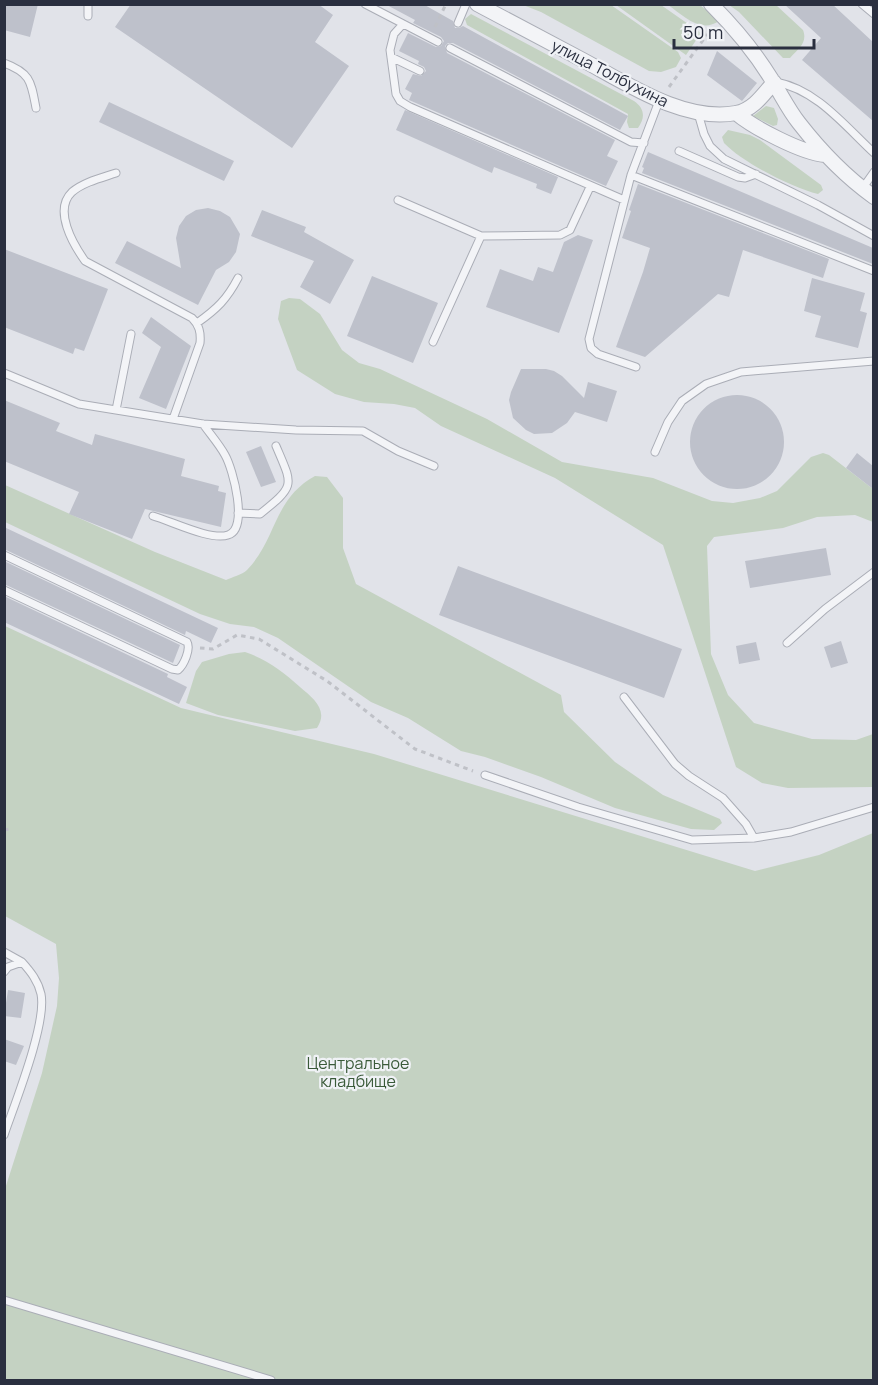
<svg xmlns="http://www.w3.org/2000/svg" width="878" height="1385" viewBox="0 0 878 1385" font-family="Manrope,sans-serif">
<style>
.green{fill:#c4d2c2}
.building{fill:#bec1cb}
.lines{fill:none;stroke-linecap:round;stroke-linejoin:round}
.service-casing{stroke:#aaadb6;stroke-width:9}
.minor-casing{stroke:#aaadb6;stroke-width:16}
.path{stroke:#bfc1c7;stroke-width:3;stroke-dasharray:4.5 4.5;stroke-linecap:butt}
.service{stroke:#f3f4f7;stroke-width:7}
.minor{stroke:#f3f4f7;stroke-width:14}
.labels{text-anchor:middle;stroke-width:4.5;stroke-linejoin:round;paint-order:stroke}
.street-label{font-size:16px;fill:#2a2f3f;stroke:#f0f2f6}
.park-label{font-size:16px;fill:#3a5a39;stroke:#f0f2f6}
</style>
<rect width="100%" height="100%" fill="#e1e3e9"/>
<path class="green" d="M523,5H611L678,52L681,58L676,67L661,72L649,71L541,12Z
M616,5H661L701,33L686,55Z
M668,5H700L719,21C700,34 683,15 668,5Z
M729,5H753L757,6L776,5L803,30C808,43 798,49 790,58H783L739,12Z
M471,14L634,101C644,108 646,117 638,128H629L627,122L628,114L467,25L465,19Z
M766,106L774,108L778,119L777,125L773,126L753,116Z
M728,130L750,135L760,140L821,185L823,190L818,194C792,188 742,162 724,143L722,137Z
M289,298L300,299L320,314L342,350L359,363L380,369L487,419L562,462L653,478L712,501L733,503L760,498L777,491L811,457L823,453L829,455L873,489V522L855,515L817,517L783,528L714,537L707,546L711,654L728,695L754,723L812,739L856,740L873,734V787L788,788L762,783L736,767L663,545L555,478L441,426L415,408L394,404L364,402L335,394L297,370L278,319L281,301Z
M315,476L327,477L343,498V548L356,584L561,695L564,712L615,762L663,795L720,819L722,823L714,830L691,829L615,808L541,777L485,757L461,751L408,718L371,702L278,638L254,627L230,624L200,614L5,522V485L155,552L226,580C232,577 242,575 247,570C277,539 273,499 315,476Z
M5,626L181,708L374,754L755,871L819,855L873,833V1380H5V1189L42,1073L57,1006L59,978L56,944L5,916Z
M245,652C268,660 282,671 300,687C313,698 329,710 317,728L295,731L218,715L186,703L196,671L202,662L229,654Z"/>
<path class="building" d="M4,4H38L30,37L4,30Z
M131,4H318L333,15L315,42L349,66L292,148L115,27Z
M385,4H423L453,21L455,28H459L463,26L628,116L620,130L453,43H448L445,46L447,53L615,140L607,156L618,161L606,186L409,100L412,93L405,89L413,74L421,76L426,71L424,67L418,64L419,61L399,51L408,33L436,47L441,46L444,41L441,37L413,23L415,20Z
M784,4H832L873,42V121L802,60L821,38Z
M717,51L757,83L742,101L707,75Z
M109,102L234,161L224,181L99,122Z
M405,110L558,177L551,194L536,188L537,184L494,167L492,173L396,130Z
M648,152L873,248V264L642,173L644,168L642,167Z
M638,184L829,259L823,278L743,250L729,297L718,294L645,357L616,347L643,272L650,248L622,238L631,211L629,210Z
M208,208L220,211L230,217L240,234L236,252L229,262L216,270L198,305L115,263L127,241L181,268L176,238L179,226L186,216L196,210Z
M262,210L306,227L304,232L354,260L330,304L300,287L314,261L251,236Z
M578,235L593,240L559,333L486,307L500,269L533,281L538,267L553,272L564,242Z
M4,249L108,289L84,351L75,348L73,354L4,327Z
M372,276L438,303L413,363L347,336Z
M812,278L865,293L860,311L867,313L858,348L815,337L821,316L804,311Z
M151,317L191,346L166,409L139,398L161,347L142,333Z
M521,369H546L554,371L562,376L584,398L588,382L617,391L607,422L575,412L567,423L552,433L534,434L526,430L513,418L509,400L511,392Z
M690 442a47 47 0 1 1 94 0a47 47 0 1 1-94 0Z
M4,400L60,423L56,431L92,445L95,434L185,459L181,476L219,486L218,491L226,493L221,527L145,509L132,539L69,514L79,492L4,461Z
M261,446L276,482L261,487L246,452Z
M857,453L873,466V489L846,468Z
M4,527L218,628L211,643L186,631L185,635L4,549Z
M826,548L831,575L750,588L745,561Z
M4,561L180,645L173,663L4,584Z
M458,566L682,649L664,698L439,615Z
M4,596L168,674L167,677L187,687L179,704L4,622Z
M841,641L848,663L831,668L824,647Z
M756,642L760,660L739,664L736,646Z
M8,990L25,993L21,1018L4,1016Z
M4,1039L24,1046L16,1065L4,1061Z"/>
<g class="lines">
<defs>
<path id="service" d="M88,4V16
M365,4L438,42
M862,4L874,14
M458,23L466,4
M403,24L394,34L390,50L396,94L400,101L410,107L624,200
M450,48L631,142L644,143
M391,57L420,71
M4,63C31,73 31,82 36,108
M776,82C817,90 844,125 874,153
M698,113L704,134L710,146L724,159L818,205L874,236
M679,151L738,177L745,178L756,174
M116,173C101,178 84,182 72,192C53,210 73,244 85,261L192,318C199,325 201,332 200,343L173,419
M631,175L874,271
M862,189L874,172
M398,200L481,236L560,235L570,230L590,187
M197,323C217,309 227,299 238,278
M433,342L481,236
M636,367L598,354L591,348L589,339L631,175L659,101
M4,373L79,404L116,410L203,424L296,430L363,431L398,451L434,466
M116,410L131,334
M655,452L668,422L682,401L706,384L741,372L874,361
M238,513L260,514C296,485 293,486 276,446
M153,516C171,521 211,541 228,535C249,529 233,469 225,455C219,444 210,434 203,424
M4,555L187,642C191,649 184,665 178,670L172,669L4,590
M787,643L825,609L874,572
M624,697L675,764L689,776L723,798L746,824L754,838
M485,775L578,807L692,840L754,838L791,832L874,807
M4,952L22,962
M4,972L8,967L22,962C31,972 38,981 41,994C47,1023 15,1103 4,1135
M4,1300L271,1380"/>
<path id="minor" d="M477,4C511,22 545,40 579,58C623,81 683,123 736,113C753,110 763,95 774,82
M711,4C735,28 755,52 772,80C781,94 788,109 799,123C820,150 846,177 874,197
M736,113C754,128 802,153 825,155"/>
</defs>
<use href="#service" class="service-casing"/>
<use href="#minor" class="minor-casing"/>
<path class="path" d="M435,27L446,4
M701,33L714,30
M669,87L706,36L705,34
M200,648L213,649L237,635L259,639L327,681L415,749L473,771
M4,830L10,829"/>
<use href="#service" class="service"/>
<use href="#minor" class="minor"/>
</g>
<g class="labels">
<g class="street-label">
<text transform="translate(610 73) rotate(27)" y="6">улица Толбухина</text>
</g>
<g class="park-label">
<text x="358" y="1069">Центральное<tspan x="358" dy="18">кладбище</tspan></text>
</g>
</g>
<rect width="878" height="1385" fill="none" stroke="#2a2f3f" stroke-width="12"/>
<path d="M674 39v9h140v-9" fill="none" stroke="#2a2f3f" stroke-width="3"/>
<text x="683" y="39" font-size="18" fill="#2a2f3f" stroke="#f0f2f6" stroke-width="4.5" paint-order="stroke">50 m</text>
</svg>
